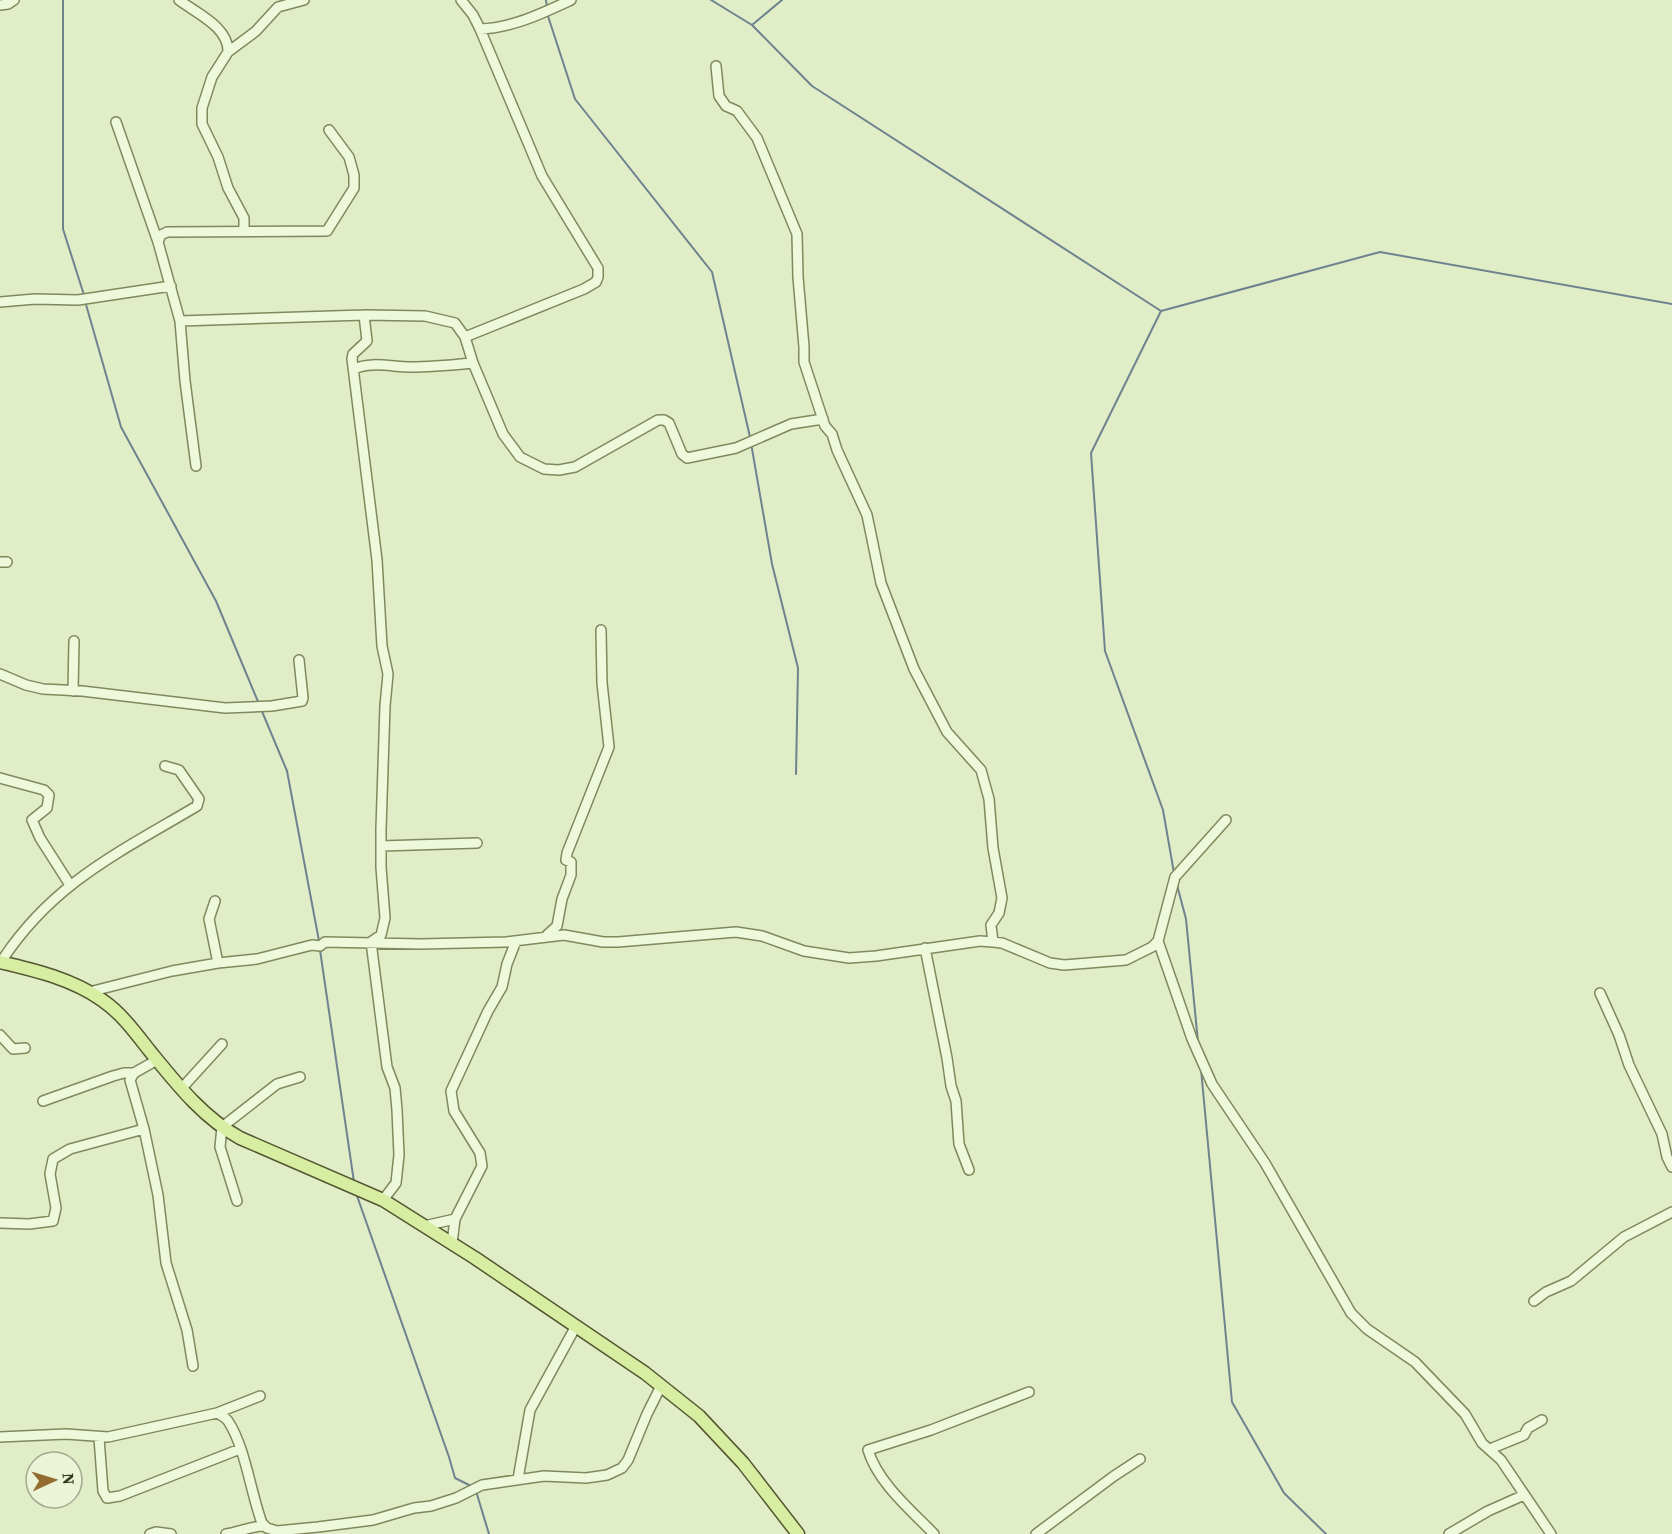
<svg xmlns="http://www.w3.org/2000/svg" width="1672" height="1534" viewBox="0 0 1672 1534" font-family="'Source Serif 4',serif">
<style>
.lines{fill:none;stroke-linecap:round;stroke-linejoin:round}
.stream{stroke:#6f838f;stroke-width:2}
.minor-casing{stroke:#81885d;stroke-width:12}
.major-casing{stroke:#535631;stroke-width:15}
.minor{stroke:#eef8da;stroke-width:9}
.major{stroke:#d7eda1;stroke-width:12}
</style>
<rect width="100%" height="100%" fill="#e1edc7"/>
<g class="lines">
<path class="stream" d="M63,0V229L84,295
M546,0L547,8
M711,0L752,25L812,86L1161,311L1380,252L1672,304
M547,13L575,99L712,272L750,437
M752,25L782,0
M85,301L121,427L216,601L259,704
M1161,311L1091,453L1105,651L1163,810L1174,873
M751,443L772,564L798,668L796,774
M261,709L287,771L319,941
M1177,885L1186,919L1198,1042
M320,950L354,1182
M1201,1069L1232,1402L1284,1493L1326,1534
M356,1193L449,1457L455,1478L473,1487
M476,1491L489,1534"/>
<defs>
<path id="minor" d="M179,0C196,13 229,27 228,52
M461,0L473,15L480,29C512,28 543,13 571,0
M0,5L8,4L14,0
M716,66L719,96L726,106L737,111L757,138L797,234L798,277L804,347V362L825,426L832,434L837,450L867,515L881,583L914,669L947,732L981,770L989,799L993,848L1002,898L999,913L991,925L993,942
M116,122L158,242L180,321L185,381L196,466
M244,230V218L228,188L218,157L202,124V108L212,77L228,52L256,31L278,7L304,0
M158,242L161,235L167,232L327,231L354,188V175L349,157L329,130
M0,302L35,299L78,300L171,286
M364,315L367,341L353,354L352,359L377,560L382,646L388,674L385,706L381,829V867L385,918L381,935L371,942L387,1067L395,1088L397,1110L399,1155L396,1183L383,1200
M180,321L364,315L425,316L455,323L465,337L473,363L503,434L520,457L544,469L559,470L575,467L658,420H664L669,423L682,454L687,458L736,448L791,424L823,419
M465,337L584,289L596,282L598,277V268L542,176L480,29
M354,369C370,361 393,367 411,367C432,367 452,365 473,363
M0,562H7
M0,674L26,685L43,689L82,691L225,708L272,706L302,701L303,698L299,660
M73,691L74,641
M0,778L44,790L49,795L47,808L32,820L40,838L70,885
M381,846L477,843
M215,901L209,919L218,963
M547,935L557,926L562,899L571,875V862L566,860L567,853L609,747L602,683L601,630
M1158,941L1192,1039L1212,1084L1265,1163L1351,1313L1367,1329L1415,1362L1465,1414L1482,1443L1501,1460L1551,1534
M925,948L947,1058L951,1086L956,1101L959,1144L969,1170
M1,962C52,883 120,852 197,806L199,799L179,770L165,766
M89,992L172,971L218,963L257,959L312,945L320,946L325,942L421,944L506,942L564,935L603,942H618L736,932L762,936L804,951L849,958L876,956L980,941L993,942L1002,943L1050,963L1064,965L1126,960L1152,947L1158,941L1175,877L1226,820
M1600,993L1619,1035L1629,1065L1662,1134L1667,1157L1672,1167
M0,1035L13,1049L25,1048
M157,1060L134,1073L130,1080L144,1129L158,1195L166,1263L187,1330L193,1366
M182,1088L222,1044
M43,1101L113,1076L124,1073H134
M237,1201L220,1147L222,1127L277,1084L300,1077
M0,1223L29,1224L53,1221L56,1208L50,1174L53,1159L70,1149L144,1129
M424,1226L455,1219
M452,1243L455,1219L482,1166L480,1153L454,1111L451,1091L488,1011L502,987L507,964L516,941
M1534,1301L1546,1292L1571,1281L1624,1237L1672,1212
M217,1413C221,1415 225,1417 228,1421C245,1446 251,1494 262,1523L267,1528L277,1531L318,1527L373,1520L414,1508L431,1506L456,1498L482,1485L544,1476L586,1478L607,1475L622,1468L628,1460L647,1414L661,1386
M0,1437L66,1434L108,1437L217,1413L260,1396
M99,1438L103,1491L107,1498L120,1496L240,1449
M1490,1449L1524,1435L1528,1428L1542,1420
M518,1479L530,1410L576,1326
M150,1534L156,1532L171,1534
M226,1534C240,1532 251,1526 264,1526
M934,1534C911,1510 878,1483 868,1450L931,1430L1029,1392
M1036,1534L1114,1476L1140,1459
M1449,1534L1488,1511L1524,1495"/>
<path id="major" d="M0,962C35,970 72,979 102,1000C121,1013 135,1032 149,1050C176,1083 202,1117 240,1138L383,1200L475,1258L645,1373L699,1416L743,1463L798,1534"/>
</defs>
<use href="#minor" class="minor-casing"/>
<use href="#major" class="major-casing"/>
<use href="#minor" class="minor"/>
<use href="#major" class="major"/>
</g>
<g transform="translate(54 1480) rotate(86)"><circle r="28" fill="#ebf4d6" stroke="#a3a98d" stroke-width="1.5"/>
<path d="M0-4.5L10 22L0 15L-10 22Z" fill="#946c30"/>
<text y="-9" font-size="16" font-weight="bold" text-anchor="middle" fill="#363820">N</text>
</g>
</svg>
